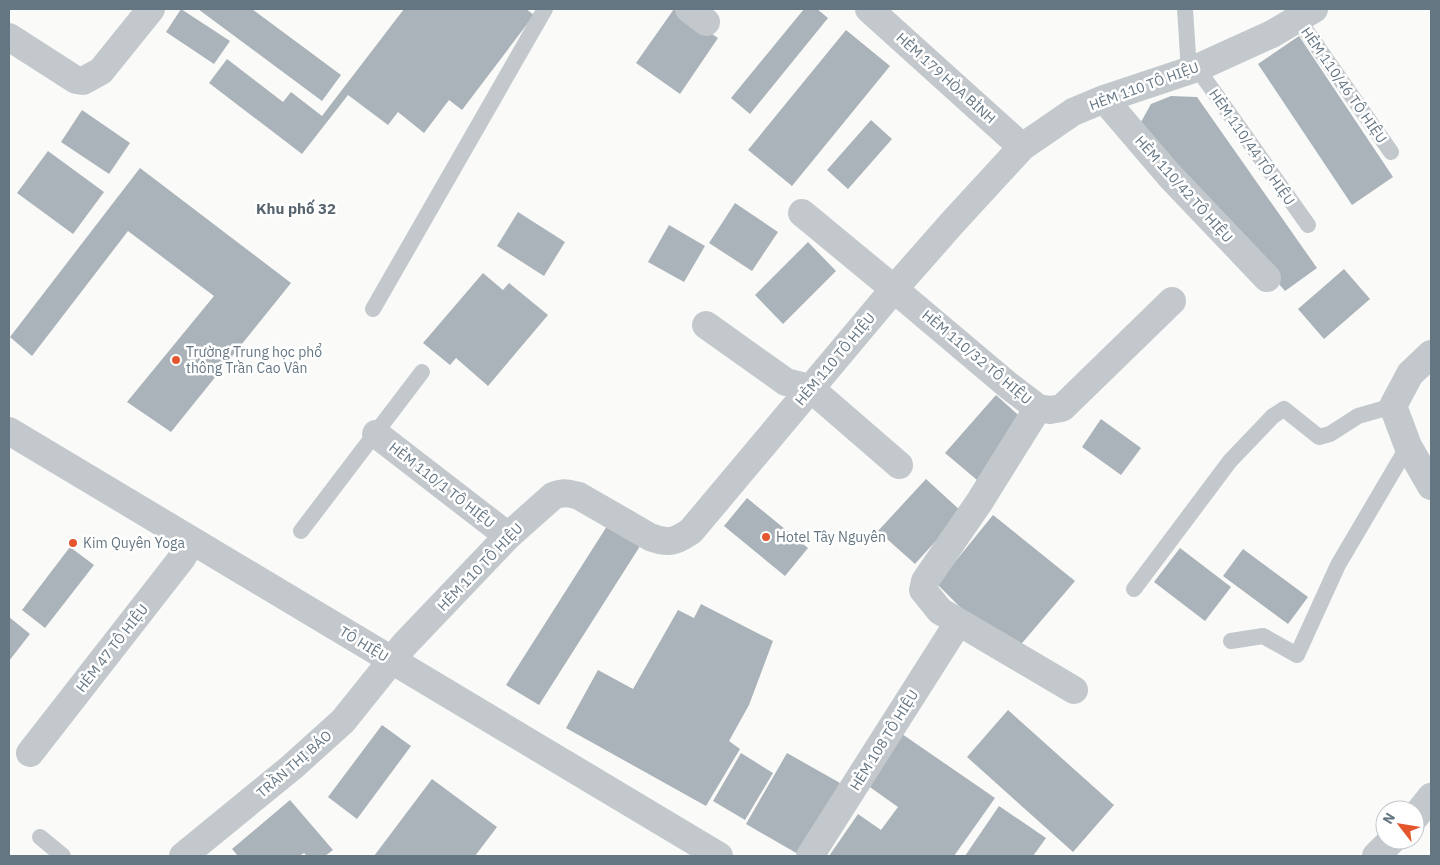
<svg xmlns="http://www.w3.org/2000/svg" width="1440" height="865" viewBox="0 0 1440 865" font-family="'IBM Plex Sans',sans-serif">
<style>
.building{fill:#aab3b9}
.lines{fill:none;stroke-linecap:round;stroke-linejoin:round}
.service{stroke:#c3c8cc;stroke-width:16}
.minor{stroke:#c3c8cc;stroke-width:28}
.tertiary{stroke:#c3c8cc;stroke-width:28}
.poi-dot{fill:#e4572e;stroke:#fff;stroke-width:2}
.labels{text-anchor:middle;stroke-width:5;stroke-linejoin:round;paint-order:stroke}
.street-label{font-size:14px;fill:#657683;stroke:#fff}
.poi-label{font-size:14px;fill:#657683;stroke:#fff;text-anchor:start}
.neighbourhood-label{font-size:15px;font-weight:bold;fill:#57646e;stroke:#fff}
</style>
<rect width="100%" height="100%" fill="#fafaf8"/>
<path class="building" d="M181,9L230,41L214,64L166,32Z
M198,9H252L341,75L322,101Z
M404,9H526L534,15L462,110L449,100L424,133L398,112L388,125L348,95L302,154L209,83L227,59L283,102L291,92L322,116Z
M674,9L718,38L680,94L636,63Z
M804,9H817L828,18L750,114L731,98Z
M846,30L890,66L792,186L748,150Z
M1299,36L1393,177L1352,205L1258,64Z
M1171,96L1197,97L1317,268L1285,291L1141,122L1151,104Z
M82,110L130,143L109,174L61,142Z
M871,120L892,139L848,189L827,170Z
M48,151L104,192L73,234L17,193Z
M140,168L291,283L171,432L127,402L214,296L128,231L32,356L10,337Z
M735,203L778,232L752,271L709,243Z
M518,212L565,242L544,276L497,246Z
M669,225L705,246L684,282L648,262Z
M808,242L836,271L783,324L755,295Z
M1344,269L1370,299L1324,339L1298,309Z
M483,273L503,290L509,283L548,315L488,386L456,358L450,365L423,343Z
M996,395L1027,423L977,480L945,453Z
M1101,419L1141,448L1121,475L1082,447Z
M926,479L962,512L915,564L878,531Z
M747,498L808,548L785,576L724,526Z
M993,515L1075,581L1017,649L978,625L937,584Z
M609,523L642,543L539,705L506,685Z
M70,547L94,565L45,628L22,610Z
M1180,548L1231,587L1205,621L1154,582Z
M1243,549L1308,597L1288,624L1223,576Z
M701,604L773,641L749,705L729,741L740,749L706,806L566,728L598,670L633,689L678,610L694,618Z
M9,617L30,634L9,661Z
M1008,710L1114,805L1073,852L967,757Z
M382,725L411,746L357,819L328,797Z
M902,734L995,798L954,856H829L858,814L881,830L898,807L867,785Z
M741,753L773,773L745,820L713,801Z
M787,753L840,783L798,854L746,824Z
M432,779L497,827L475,856H374Z
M290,800L333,850L325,856H307L304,853L299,856H238L232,849Z
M999,806L1046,838L1033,856H965Z"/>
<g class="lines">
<path class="service" d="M1185,9L1189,71
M1298,19L1391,152
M1197,68L1308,225
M373,309L545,9
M301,531L422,372
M1134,589L1230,461L1273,416L1284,409L1319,437L1330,434L1358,416L1393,406
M1231,641L1263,636L1297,655L1338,565L1408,446
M40,837L63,856"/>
<path class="minor" d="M689,9L706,22
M869,9L1022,147
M9,37L76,80L83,81L101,71L151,9
M1104,99L1169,175L1267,278
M802,213L894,289L1009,386L1038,408L1050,410L1062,408L1172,301
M706,325L786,382L810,388L899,465
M1431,354L1410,374L1393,406L1408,446L1431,486
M1038,408L980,501L925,581L923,590L940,611L1074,690
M376,434L508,536
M30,753L182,558L192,541
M1415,817L1431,797
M183,856L292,767L343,721L404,645L508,536L553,496C563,492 569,493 579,496L650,537C669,544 675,542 691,531L894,289L953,222L1022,147L1073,112L1104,99L1197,68L1272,34L1314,9
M810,856L958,623
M1376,856L1392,840"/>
<path class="tertiary" d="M9,431L719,856"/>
</g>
<g class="poi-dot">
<circle cx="176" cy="360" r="5"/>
<circle cx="766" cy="537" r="5"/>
<circle cx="73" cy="543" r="5"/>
</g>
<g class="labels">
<g class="street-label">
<text transform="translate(946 78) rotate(42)" y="5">HẺM 179 HÒA BÌNH</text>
<text transform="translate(1344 85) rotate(55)" y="5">HẺM 110/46 TÔ HIỆU</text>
<text transform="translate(1144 86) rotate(-20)" y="5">HẺM 110 TÔ HIỆU</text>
<text transform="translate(1252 147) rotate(55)" y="5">HẺM 110/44 TÔ HIỆU</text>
<text transform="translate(1184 189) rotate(48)" y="5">HẺM 110/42 TÔ HIỆU</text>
<text transform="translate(977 357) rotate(40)" y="5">HẺM 110/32 TÔ HIỆU</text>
<text transform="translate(835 359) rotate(-50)" y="5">HẺM 110 TÔ HIỆU</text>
<text transform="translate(442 485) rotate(38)" y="5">HẺM 110/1 TÔ HIỆU</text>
<text transform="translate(480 567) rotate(-46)" y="5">HẺM 110 TÔ HIỆU</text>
<text transform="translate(364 644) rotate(31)" y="5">TÔ HIỆU</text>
<text transform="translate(112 648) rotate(-52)" y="5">HẺM 47 TÔ HIỆU</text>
<text transform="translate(884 740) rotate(-58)" y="5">HẺM 108 TÔ HIỆU</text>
<text transform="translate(294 764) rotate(-41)" y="5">TRẦN THỊ BÁO</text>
</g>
<g class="poi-label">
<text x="186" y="357">Trường Trung học phổ<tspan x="186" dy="16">thông Trần Cao Vân</tspan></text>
<text x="776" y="542">Hotel Tây Nguyên</text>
<text x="83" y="548">Kim Quyên Yoga</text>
</g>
<g class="neighbourhood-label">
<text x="296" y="214">Khu phố 32</text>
</g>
</g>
<rect width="1440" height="865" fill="none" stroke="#657683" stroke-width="20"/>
<g transform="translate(1400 825) rotate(301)"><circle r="24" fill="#ffffff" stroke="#c1c8cd"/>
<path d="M0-4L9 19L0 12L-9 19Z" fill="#e4572e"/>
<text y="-8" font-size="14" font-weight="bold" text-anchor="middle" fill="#657683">N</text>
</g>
</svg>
